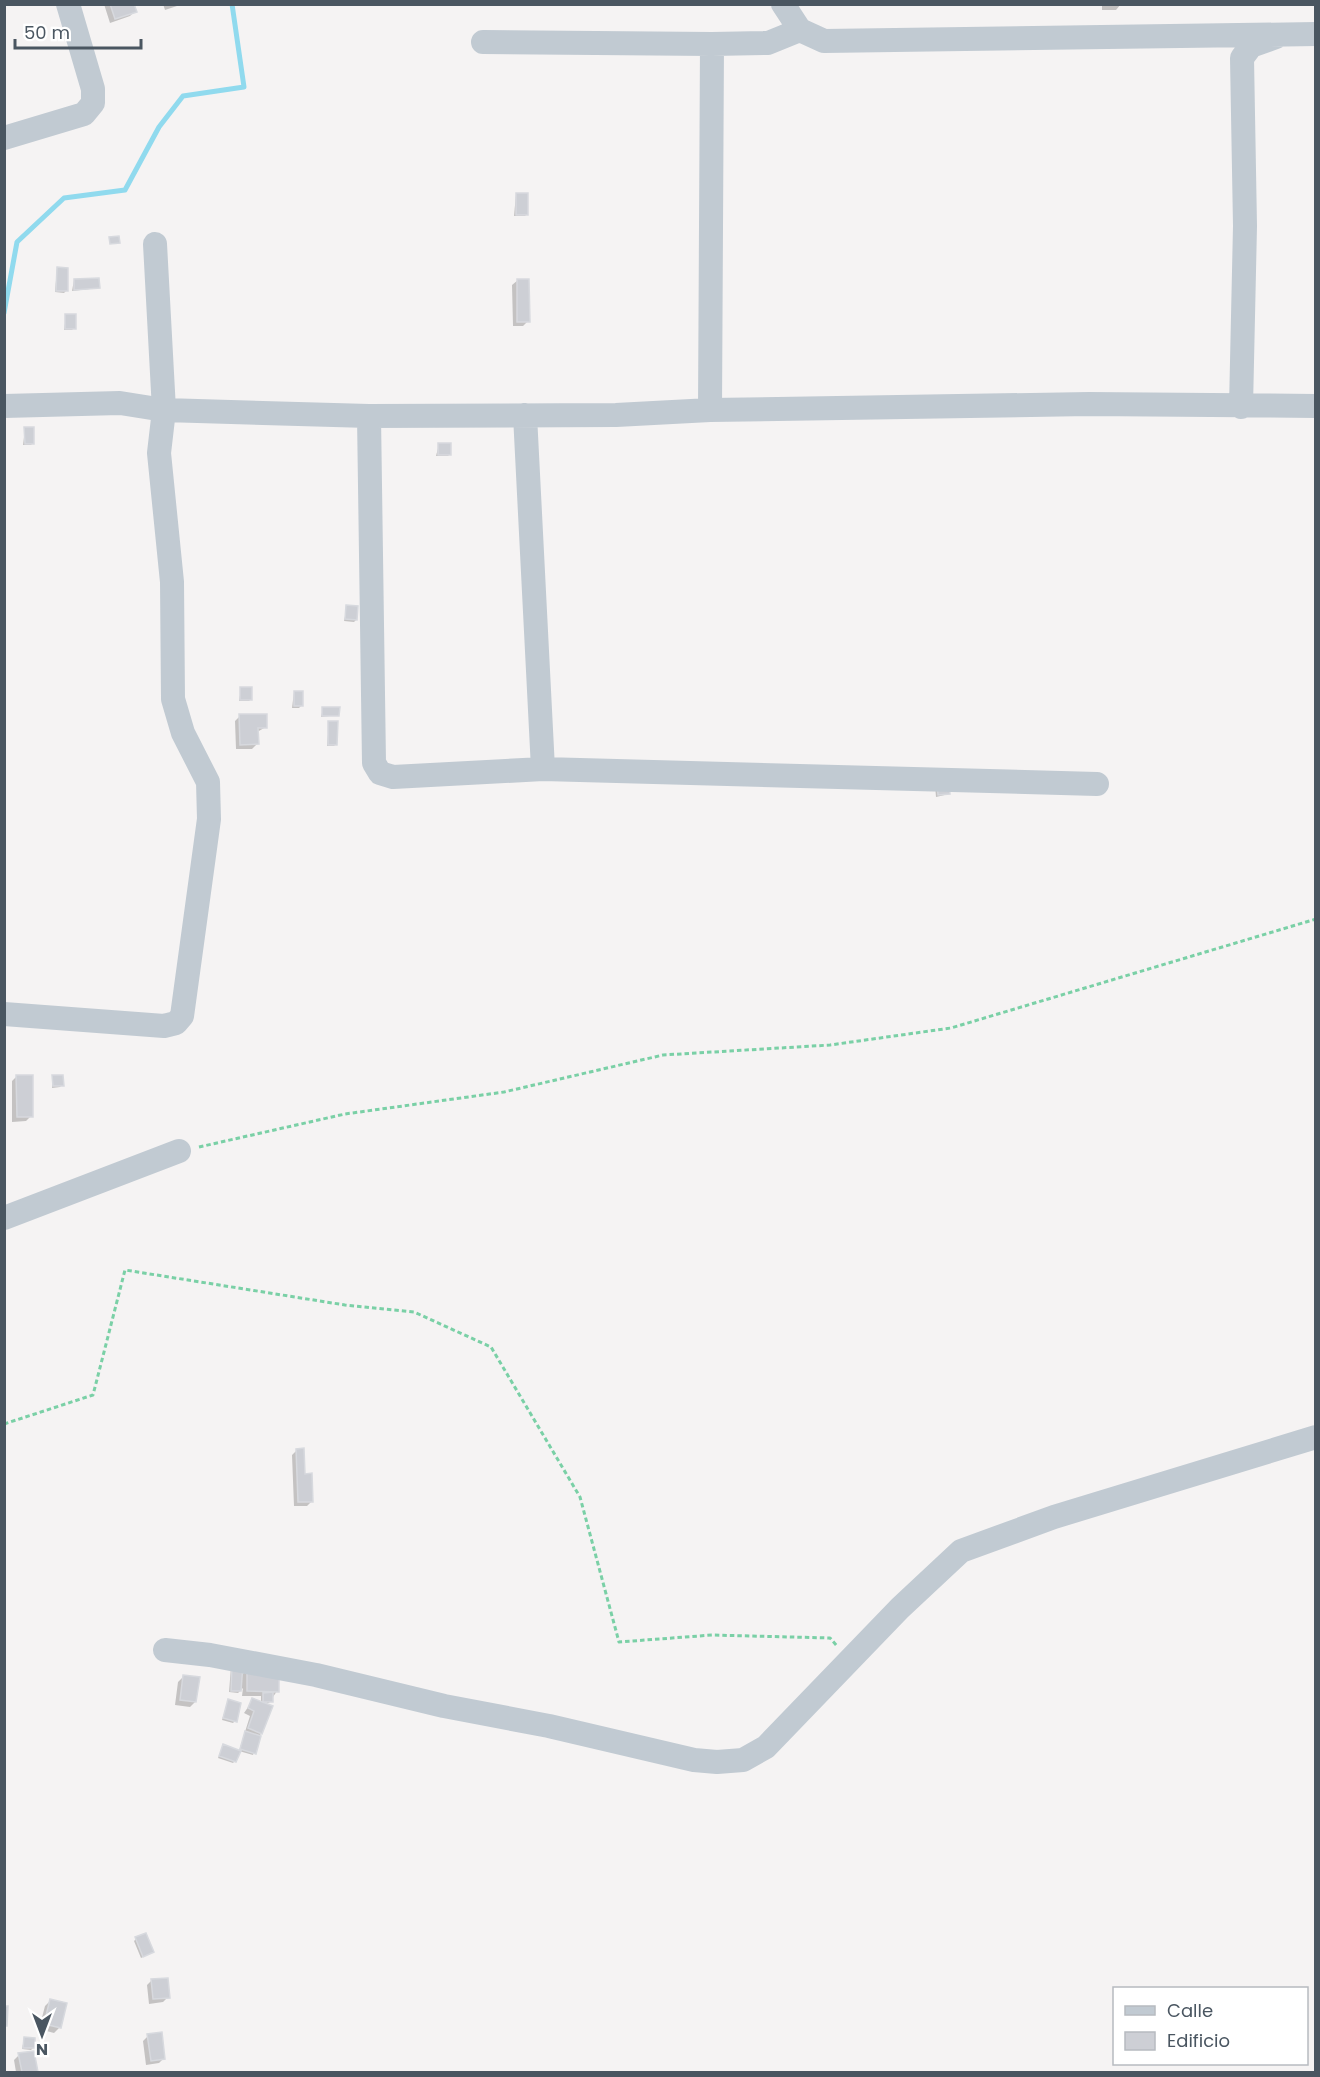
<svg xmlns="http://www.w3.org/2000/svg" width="1320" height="2077" viewBox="0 0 1320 2077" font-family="Poppins,sans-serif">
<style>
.shadow{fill:#0003}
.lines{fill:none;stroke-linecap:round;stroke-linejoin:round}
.stream{stroke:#90daee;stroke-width:5}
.building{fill:#cdcfd5;stroke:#d7d9de;stroke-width:1.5}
.path{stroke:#7ad0a6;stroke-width:3;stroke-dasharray:4.5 3;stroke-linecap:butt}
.minor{stroke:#c1cad2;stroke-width:24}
</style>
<rect width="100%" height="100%" fill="#f5f3f3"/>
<path class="shadow" d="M104,4H133L135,11L130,16L110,23Z
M163,4H183L165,10Z
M1102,4H1121L1116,10H1102Z
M516,194L527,214L525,216H514Z
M57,269L66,291L64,293L55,292Z
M74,280L99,288L72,291Z
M518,280L528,321L523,326H513L512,285Z
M66,316L74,328L72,330H64Z
M25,429L33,443L31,445H23Z
M439,444L450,454L448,456H436Z
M347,607L356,620L354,622L344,621Z
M241,689L251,699L249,701H239Z
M294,692L301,706L299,708H292Z
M323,708L338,715L321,717Z
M240,716L266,727L257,732V744L252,749H236L235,721Z
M329,722L336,744L334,746H327Z
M935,785L949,794L936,797Z
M17,1076L31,1116L26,1121L12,1122V1081Z
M53,1077L62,1085L60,1087L52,1088Z
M297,1450L312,1501L307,1506H294L292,1455Z
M231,1667L241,1676L248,1668L277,1691L269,1703H262L261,1733L253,1755L239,1751L250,1716L244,1713L253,1700L261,1703V1696H242L243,1688L238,1693L229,1692Z
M183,1677L195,1702L190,1707L175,1705L178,1682Z
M228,1701L235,1721L233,1723L222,1720Z
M223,1746L235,1761L233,1763L218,1758Z
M136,1939L152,1952L141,1958L134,1941Z
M152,1980L168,1997L163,2002L149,2004L147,1985Z
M50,2001L65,2004L59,2028L54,2033L39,2029L45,2006Z
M148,2036L164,2058L159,2063L146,2065L143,2041Z
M24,2039L33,2048L31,2050L22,2049Z
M33,2052L36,2072H16L14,2060L19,2055Z"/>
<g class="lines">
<path class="stream" d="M4,313L17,242L64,198L125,190L159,127L183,96L244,87L232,4"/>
</g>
<path class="building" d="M110,4H134L137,12L115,19Z
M516,193H528V215H516Z
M119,236L120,243L110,244L109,237Z
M57,267L68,268V291H56Z
M99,278L100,288L74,290V279Z
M517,279H529L530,322H517Z
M65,314H76V329H65Z
M24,427H34V444H25Z
M438,443H451V455H438Z
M346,605L358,606L357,620L345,619Z
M240,687H252V700H240Z
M294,691H303V706H294Z
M322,707H340L339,716H322Z
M239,714H267V728H258L259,744L240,745Z
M328,721H338L337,745H328Z
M937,781H949L950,794L938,795Z
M16,1075H33V1117H17Z
M52,1075H63L64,1086H53Z
M304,1448L305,1474L312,1473L313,1502H298L296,1449Z
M232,1664H243L241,1691H231Z
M247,1667L279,1671V1692L247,1691Z
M183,1675L200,1677L196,1702L180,1700Z
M273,1692V1702H263V1693Z
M252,1698L273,1706L262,1734L248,1728L254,1711L248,1708Z
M228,1699L241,1703L237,1722L223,1718Z
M245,1731L261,1736L256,1754L240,1749Z
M223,1744L241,1751L236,1762L219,1756Z
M146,1933L154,1952L143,1957L135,1937Z
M168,1978L170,1998L153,1999L151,1979Z
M50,1999L67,2003L61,2028L44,2024Z
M4,2006H8L7,2026H4Z
M162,2032L165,2059L151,2061L147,2034Z
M24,2037L35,2038V2048H23Z
M34,2051L38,2072H22L18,2053Z"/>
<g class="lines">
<path class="path" d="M199,1147L345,1114L504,1092L663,1055L830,1045L951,1028L1316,919
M4,1424L93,1395L125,1270L345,1305L414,1312L491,1347L580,1497L619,1642L712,1635L830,1638L837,1646"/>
<path class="minor" d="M783,4L800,30L824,41L1316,34
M483,42L712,44
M4,138L84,114L93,103V89L68,4
M4,406L120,403L164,410L369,416L616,415L710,410L1089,404L1316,406
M1241,407L1245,226L1242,58L1251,46L1276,37
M710,410L712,44L768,43L800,30
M525,415L543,769
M369,416L374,763L380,773L393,777L543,769L1097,784
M4,1014L164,1026L176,1023L182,1016L209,819L208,782L183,733L173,699L172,582L159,453L164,410L155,244
M4,1218L179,1151
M165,1650L210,1655L316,1675L444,1706L549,1726L694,1760L717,1762L743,1760L766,1747L900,1608L961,1551L1054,1517L1316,1437"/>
</g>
<rect width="1320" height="2077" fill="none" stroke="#4a5661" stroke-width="12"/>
<rect x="1113" y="1987" width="195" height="78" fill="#ffffff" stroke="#b7bbc0" stroke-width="1.5"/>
<rect x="1125" y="2006" width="30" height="9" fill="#c1cad2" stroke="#b7bbc0" stroke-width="1.5"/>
<text x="1167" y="2017" font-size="18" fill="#4a5661">Calle</text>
<rect x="1125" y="2032" width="30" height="18" fill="#cdcfd5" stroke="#b7bbc0" stroke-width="1.5"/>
<text x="1167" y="2047" font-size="18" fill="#4a5661">Edificio</text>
<g transform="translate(42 2035) rotate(180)" stroke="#ffffff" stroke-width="4.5" paint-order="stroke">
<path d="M0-4.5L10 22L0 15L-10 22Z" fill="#4a5661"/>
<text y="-9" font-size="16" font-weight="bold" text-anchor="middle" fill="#4a5661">N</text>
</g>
<path d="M15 39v9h126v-9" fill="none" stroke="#4a5661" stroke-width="3"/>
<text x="24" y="39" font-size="18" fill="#4a5661" stroke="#ffffff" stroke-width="4.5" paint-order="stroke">50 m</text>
</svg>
